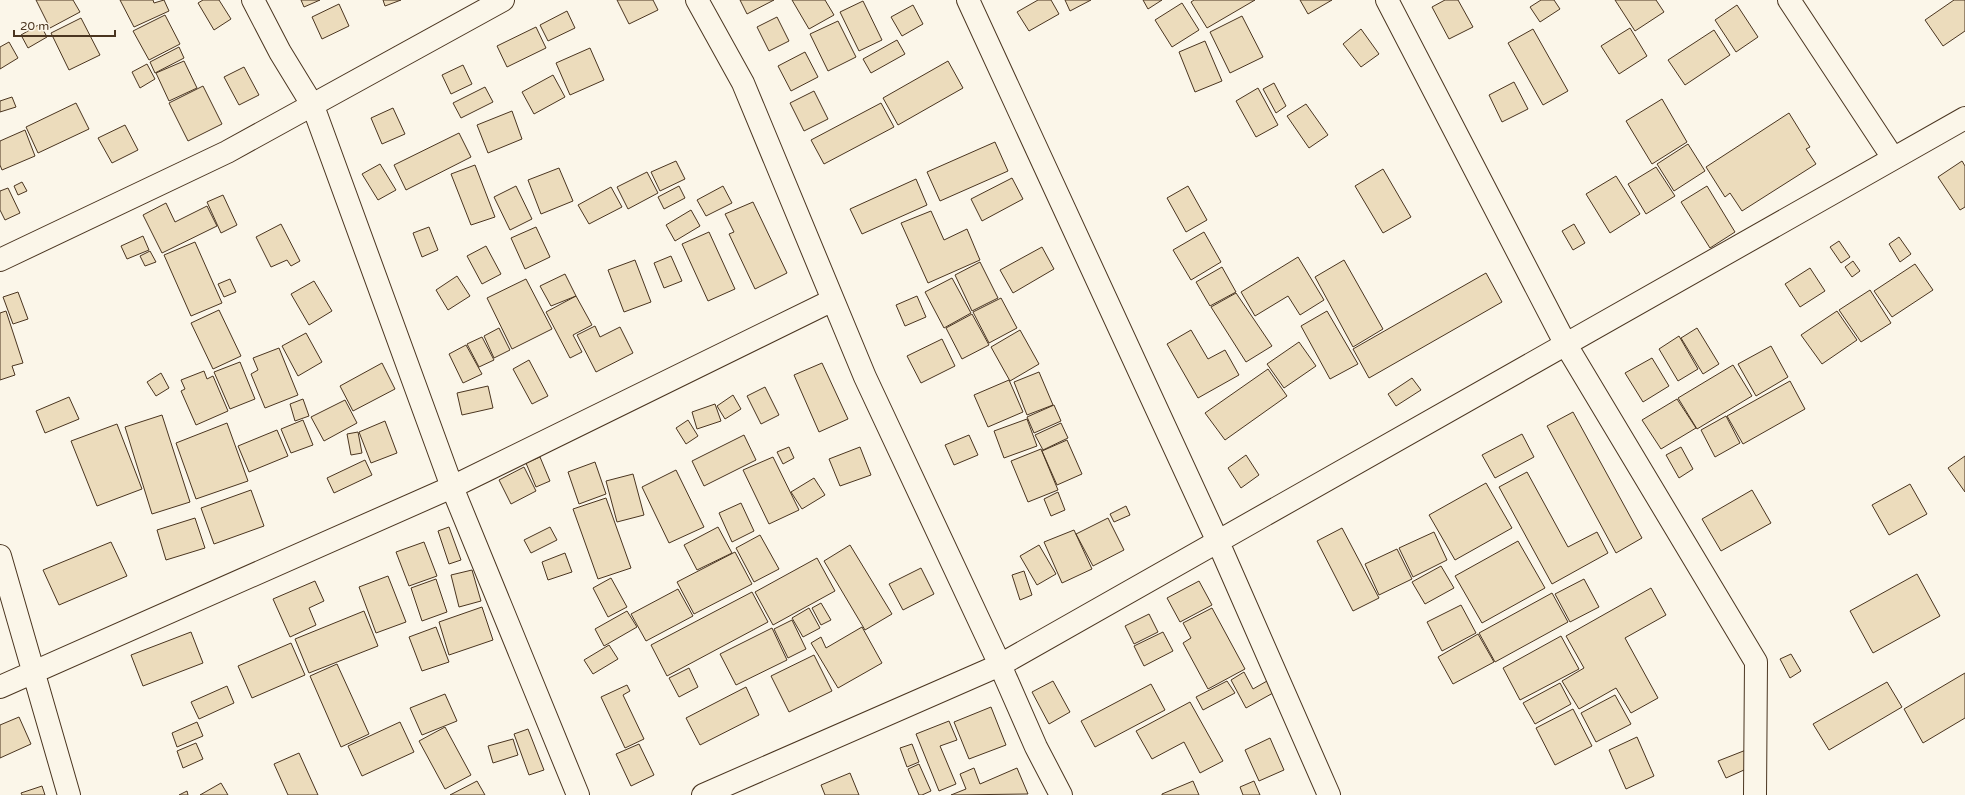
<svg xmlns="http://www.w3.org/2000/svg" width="1965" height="795" viewBox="0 0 1965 795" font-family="'Varela Round',sans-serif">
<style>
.building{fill:#ecdcbc;stroke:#4a3520}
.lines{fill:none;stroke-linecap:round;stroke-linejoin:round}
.minor-casing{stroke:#4a3520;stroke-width:24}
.minor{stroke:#fbf6e9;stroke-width:22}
</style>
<rect width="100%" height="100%" fill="#fbf6e9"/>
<path class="building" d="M36,0H73L80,12L50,28Z
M120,0H153L154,3L164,0L169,11L134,27Z
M203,0H219L231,19L214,30L198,3Z
M301,0H320L304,7Z
M383,0H401L385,6Z
M617,0H653L658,10L629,24Z
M740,0H774L747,14Z
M792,0H825L834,15L809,29Z
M1038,0H1051L1059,14L1029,31L1017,12Z
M1065,0H1091L1070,11Z
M1143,0H1162L1148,9Z
M1194,0H1255L1207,28L1191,2Z
M1300,0H1332L1308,14Z
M1445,0H1458L1473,27L1449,39L1432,7Z
M1541,0H1554L1560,9L1540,22L1530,7Z
M1615,0H1656L1664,12L1635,31Z
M1954,0H1965V31L1943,46L1925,20Z
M863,1L882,40L859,51L840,12Z
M1182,3L1199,30L1172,47L1155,20Z
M339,4L349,26L322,39L312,17Z
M913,5L923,24L902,36L891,17Z
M1737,5L1758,37L1736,52L1715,20Z
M567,11L575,28L548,41L540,25Z
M165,15L180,44L149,60L133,31Z
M1242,16L1263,57L1230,73L1210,32Z
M777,17L789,41L769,51L757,27Z
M81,18L100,55L69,70L51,33Z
M838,21L856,57L828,71L810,34Z
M40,24L47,37L28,48L21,35Z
M536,27L546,48L507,67L497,46Z
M1630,28L1647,56L1619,74L1601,46Z
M1361,29L1379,54L1361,67L1343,44Z
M1533,29L1568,91L1543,105L1508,43Z
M1714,30L1730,55L1685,85L1668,60Z
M897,40L905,54L871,73L863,59Z
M1205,41L1222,81L1195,92L1179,52Z
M9,42L18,58L0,69V47Z
M179,47L184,58L155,73L150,62Z
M590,48L604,80L570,95L556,63Z
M805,52L818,77L791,91L778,66Z
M184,61L197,88L169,101L156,73Z
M948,61L963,88L898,125L883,98Z
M147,64L155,79L140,88L132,72Z
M463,65L472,84L451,94L442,75Z
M244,67L259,95L239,105L224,77Z
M553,75L565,97L534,114L522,92Z
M1514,82L1528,109L1502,122L1489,95Z
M1274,83L1286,106L1276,113L1263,89Z
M203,86L222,124L188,141L169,103Z
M485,87L493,102L461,118L453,103Z
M1258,88L1278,125L1256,137L1236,101Z
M814,91L828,119L804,131L790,103Z
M12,97L16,107L0,112V101Z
M1662,99L1687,142L1652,164L1626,121Z
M76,103L89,129L38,153L26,127Z
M881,103L894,127L824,164L811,140Z
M1306,104L1328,135L1309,148L1287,116Z
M393,108L405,134L382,144L371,118Z
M512,111L522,139L488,153L477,125Z
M1789,113L1810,147L1806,149L1816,164L1742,211L1730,193L1725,197L1706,167Z
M125,125L138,150L112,163L98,138Z
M25,130L35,156L2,170L0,165V141Z
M459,133L471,157L406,190L394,165Z
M995,142L1008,171L940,201L927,172Z
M1688,144L1705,171L1674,191L1657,164Z
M676,161L685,179L660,191L651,172Z
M1962,161L1965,166V207L1960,210L1938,177Z
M380,164L396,190L378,200L362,174Z
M475,165L495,217L471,225L451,174Z
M1656,167L1675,196L1646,214L1628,184Z
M559,168L573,201L541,214L528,180Z
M1383,169L1411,217L1383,233L1355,186Z
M647,172L658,193L628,209L617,187Z
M1616,176L1640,214L1610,233L1586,194Z
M1012,178L1023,199L982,221L971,199Z
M916,179L927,205L862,234L850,209Z
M22,182L27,191L18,195L14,186Z
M516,186L532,219L510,230L494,197Z
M679,186L685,198L664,209L658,197Z
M723,186L732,203L706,216L697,200Z
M1188,186L1207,220L1186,232L1167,198Z
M1707,186L1735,232L1710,248L1681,202Z
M611,187L622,207L589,224L578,205Z
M8,188L20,213L5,220L0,210V191Z
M223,195L237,225L221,233L207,202Z
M753,202L787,273L755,289L729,234L734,232L725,214Z
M166,203L175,222L207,206L217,226L162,253L143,215Z
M691,210L700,226L675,241L666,225Z
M931,211L944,240L967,229L980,260L928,283L901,223Z
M281,224L300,261L291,266L287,260L271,267L256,237Z
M1574,224L1585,243L1573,250L1562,231Z
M429,227L438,250L422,257L413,233Z
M536,227L550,257L525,269L511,238Z
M709,232L735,289L708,301L682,244Z
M1204,232L1221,262L1191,280L1173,250Z
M143,236L149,250L127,259L121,246Z
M1899,237L1911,254L1900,262L1889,244Z
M1839,241L1850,257L1841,263L1830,247Z
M195,242L222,303L191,316L164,255Z
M486,246L501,274L482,284L467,256Z
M1042,247L1054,269L1013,293L1000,270Z
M150,251L156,262L145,266L140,256Z
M671,256L682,281L664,288L654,263Z
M1298,257L1324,300L1300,315L1288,296L1255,316L1241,292Z
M635,260L651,302L624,312L608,270Z
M1344,260L1383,329L1353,347L1315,277Z
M1853,261L1860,271L1852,277L1845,267Z
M980,262L998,298L972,311L955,275Z
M1915,264L1933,290L1892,317L1874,291Z
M1222,267L1236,292L1210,306L1196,282Z
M1810,268L1825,291L1800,307L1785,284Z
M1486,273L1502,302L1369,378L1353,349Z
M565,274L576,296L551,306L540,286Z
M457,276L470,296L448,310L436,290Z
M952,278L971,313L944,328L925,292Z
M230,279L236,292L224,297L218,284Z
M526,279L552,329L512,349L487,298Z
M314,281L332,311L309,325L291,294Z
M1870,290L1891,323L1861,342L1839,310Z
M18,292L28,319L13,324L3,297Z
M1236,293L1272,346L1246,362L1211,307Z
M576,296L592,325L573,335L582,352L570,358L546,312Z
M917,296L926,317L905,326L896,305Z
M1001,298L1017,328L989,343L973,312Z
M219,310L241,356L213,369L191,323Z
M6,311L23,363L12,366L15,375L0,380V313Z
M1327,311L1358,364L1330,379L1301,326Z
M1837,311L1857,340L1822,364L1801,335Z
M972,314L989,345L962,359L946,328Z
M595,326L600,337L620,327L633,353L596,372L577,335Z
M499,328L510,350L494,358L484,336Z
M1697,328L1719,364L1703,374L1681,338Z
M1020,330L1039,364L1010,381L991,347Z
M1191,330L1208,359L1225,350L1239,375L1198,398L1167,344Z
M306,333L322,362L298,376L282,346Z
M1679,336L1698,369L1678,381L1659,349Z
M482,337L494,360L479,367L467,344Z
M942,339L955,366L921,383L907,356Z
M1299,342L1316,366L1284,388L1267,364Z
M466,345L482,374L463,383L449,354Z
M1771,346L1788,377L1756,396L1738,364Z
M279,348L298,395L265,408L251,374L258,370L253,358Z
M1652,358L1669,386L1643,402L1625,373Z
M529,360L548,396L532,404L513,369Z
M240,362L255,399L230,409L214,372Z
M382,363L395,389L353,411L340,386Z
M822,363L848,419L819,432L794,375Z
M1733,365L1752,396L1697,429L1678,398Z
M1268,369L1287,396L1225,440L1205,413Z
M204,371L207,379L213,376L228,411L196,425L181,391L185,389L181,380Z
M1039,372L1053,405L1027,415L1014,382Z
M161,373L169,388L156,396L147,382Z
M1412,378L1421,390L1396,406L1388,394Z
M1009,380L1023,412L988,427L974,395Z
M1790,381L1805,409L1743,444L1727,416Z
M488,386L493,408L462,415L457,393Z
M765,387L779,415L761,424L747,396Z
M733,395L741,409L725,419L717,406Z
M69,397L79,419L45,433L36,411Z
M303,399L309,416L295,421L290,404Z
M1677,399L1696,428L1661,449L1642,420Z
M345,400L357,423L324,441L311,417Z
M715,404L721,421L697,429L692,412Z
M1054,405L1061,421L1034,433L1027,417Z
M1573,412L1642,538L1616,553L1547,426Z
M162,415L190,502L152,514L125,427Z
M1726,416L1740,443L1715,457L1701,430Z
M1027,419L1037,446L1004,458L994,431Z
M303,420L313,445L291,453L281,429Z
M688,420L698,436L686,444L676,428Z
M385,421L397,453L371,463L359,432Z
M227,423L248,481L196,499L176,443Z
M1061,423L1068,438L1043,450L1035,435Z
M117,424L142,489L97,506L71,441Z
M277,430L288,456L249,472L238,446Z
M358,432L362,453L351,455L347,434Z
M1522,434L1534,457L1495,478L1482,455Z
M744,435L756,460L704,486L692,461Z
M969,435L978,455L954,465L945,445Z
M1067,440L1082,474L1057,485L1042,451Z
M789,447L794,458L783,464L777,452Z
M860,447L871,475L840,486L829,459Z
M1681,447L1693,469L1679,478L1666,455Z
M1041,449L1058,490L1028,502L1011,461Z
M1246,455L1259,475L1241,488L1228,468Z
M1965,456V492L1948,468Z
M540,457L550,481L536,487L526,463Z
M773,457L799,510L769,524L743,470Z
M365,460L372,475L334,493L327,478Z
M595,462L606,494L579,504L568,472Z
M524,467L536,491L511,504L499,480Z
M676,470L704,527L669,543L642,487Z
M1527,472L1568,547L1597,532L1608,553L1552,584L1499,487Z
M633,474L644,515L617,522L606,481Z
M814,478L825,495L802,509L791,492Z
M1486,483L1512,528L1455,560L1429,515Z
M1910,484L1927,514L1889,535L1872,505Z
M251,490L264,526L214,544L201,508Z
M1752,490L1771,523L1721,551L1702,519Z
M1058,492L1065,510L1051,516L1044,499Z
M606,498L631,568L598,579L573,509Z
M741,503L754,531L732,542L719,513Z
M1126,506L1130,515L1114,522L1110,514Z
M195,518L205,548L166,560L157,530Z
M1108,518L1124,550L1093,566L1076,534Z
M449,527L461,560L449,564L438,531Z
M550,527L557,540L531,553L524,540Z
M718,527L732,553L697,570L684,545Z
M1342,528L1379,598L1353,611L1317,541Z
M1074,530L1092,569L1062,583L1044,542Z
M1434,532L1447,560L1413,577L1399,548Z
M760,535L779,569L754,582L736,548Z
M1518,541L1545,588L1482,623L1455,576Z
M111,542L127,576L59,605L43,570Z
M424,542L437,576L409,586L396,552Z
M850,545L892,614L865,630L824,561Z
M1039,545L1056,574L1037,585L1020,556Z
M1397,549L1412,579L1379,595L1365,564Z
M735,552L752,584L694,614L677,582Z
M565,553L572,572L548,580L542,562Z
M817,558L835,591L773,625L755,592Z
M1441,566L1454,588L1425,604L1412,582Z
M921,568L934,594L903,610L889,584Z
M472,570L481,601L459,607L451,575Z
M1024,571L1032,595L1020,600L1012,575Z
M1917,574L1940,616L1873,653L1850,611Z
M388,576L406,622L376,633L359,587Z
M611,578L627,607L608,617L593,588Z
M436,579L447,612L422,621L411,588Z
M1584,579L1599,607L1570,622L1555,594Z
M315,581L324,601L309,608L316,625L290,637L273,599Z
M1199,581L1212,605L1180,622L1167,598Z
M1651,588L1666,615L1625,638L1658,698L1631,713L1616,688L1579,709L1562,681L1584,668L1566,636Z
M678,589L693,616L646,641L631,614Z
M752,592L768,622L667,676L651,645Z
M1552,593L1568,622L1495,662L1479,633Z
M821,603L831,620L821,625L812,608Z
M1461,605L1476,633L1442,651L1427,622Z
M482,607L493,640L449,655L439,622Z
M809,608L820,628L803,637L792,618Z
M1212,608L1245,669L1208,689L1183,643L1191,638L1183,623Z
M364,611L378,646L309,673L295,639Z
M627,611L637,627L604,646L595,629Z
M1149,614L1158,632L1134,644L1125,626Z
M792,620L806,649L788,658L774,629Z
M436,627L449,662L422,671L409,637Z
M862,627L882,663L838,688L811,643L821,637L826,648Z
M772,628L787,660L736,685L720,654Z
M191,632L203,663L143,686L131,655Z
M1163,632L1173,651L1144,666L1134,646Z
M1478,634L1494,662L1453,684L1438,657Z
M1561,636L1579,669L1520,700L1503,668Z
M291,643L305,675L252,698L238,666Z
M609,645L618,659L593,674L584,660Z
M1791,654L1801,671L1790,678L1780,659Z
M814,655L832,691L789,712L771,676Z
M337,664L369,734L341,747L310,676Z
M689,668L698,687L679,697L669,678Z
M1244,672L1253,689L1267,681L1273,693L1246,708L1231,680Z
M1965,673V718L1923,743L1904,709Z
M1053,681L1070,712L1049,724L1032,692Z
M1227,681L1235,693L1203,710L1196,697Z
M1887,682L1902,707L1829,750L1813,724Z
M1560,683L1571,704L1535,724L1523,703Z
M1151,684L1165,710L1095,747L1081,721Z
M627,685L630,691L623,695L644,739L625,748L601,697Z
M227,686L234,703L199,719L191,702Z
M746,687L759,715L700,745L686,718Z
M445,694L457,721L422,735L410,708Z
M1615,695L1631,724L1596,742L1581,713Z
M1190,702L1223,761L1200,773L1184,742L1152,759L1136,731Z
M991,707L1006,745L969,759L954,722Z
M1573,709L1592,746L1555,765L1536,728Z
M19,717L31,744L0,758V725Z
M949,721L957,740L940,746L956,784L939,791L916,734Z
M197,722L203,736L177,747L172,733Z
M400,722L414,752L362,776L348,746Z
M445,727L471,775L445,789L419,741Z
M528,729L544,770L529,775L514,734Z
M1637,737L1654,776L1626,789L1609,750Z
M1270,738L1284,770L1259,781L1245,750Z
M513,739L518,755L493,763L488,746Z
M196,743L203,759L183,768L177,751Z
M639,744L654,775L631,786L616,754Z
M912,744L919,762L907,767L900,748Z
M1746,750L1753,766L1726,778L1718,761Z
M299,753L318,795H288L274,764Z
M919,764L931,791L922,795H919L908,769Z
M974,768L980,784L1017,768L1028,794L951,795L966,789L960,774Z
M850,773L859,795H825L821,785Z
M477,781L485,795H450Z
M1193,781L1199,795H1162V794Z
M1254,781L1260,795H1243L1240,787Z
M221,783L228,795H200Z
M42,786L45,795H22L21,793Z
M187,791L188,795H179Z"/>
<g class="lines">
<defs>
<path id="minor" d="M253,0L280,52L313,106L452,487L578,795
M697,0L743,83L865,377L1000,665L1036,747L1061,795
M968,0L1218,542L1329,795
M1387,0L1566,345L1756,662L1755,795
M1789,0L1893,158
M0,260L227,152L503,0
M0,556L69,795
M0,687L452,487L833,300
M703,795L1000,665L1965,118"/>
</defs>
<use href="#minor" class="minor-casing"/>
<use href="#minor" class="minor"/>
</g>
<path d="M14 30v6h101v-6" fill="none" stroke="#4a3520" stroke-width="2"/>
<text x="20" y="30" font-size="12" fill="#4a3520" stroke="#fbf6e9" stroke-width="3" paint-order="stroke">20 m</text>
</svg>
